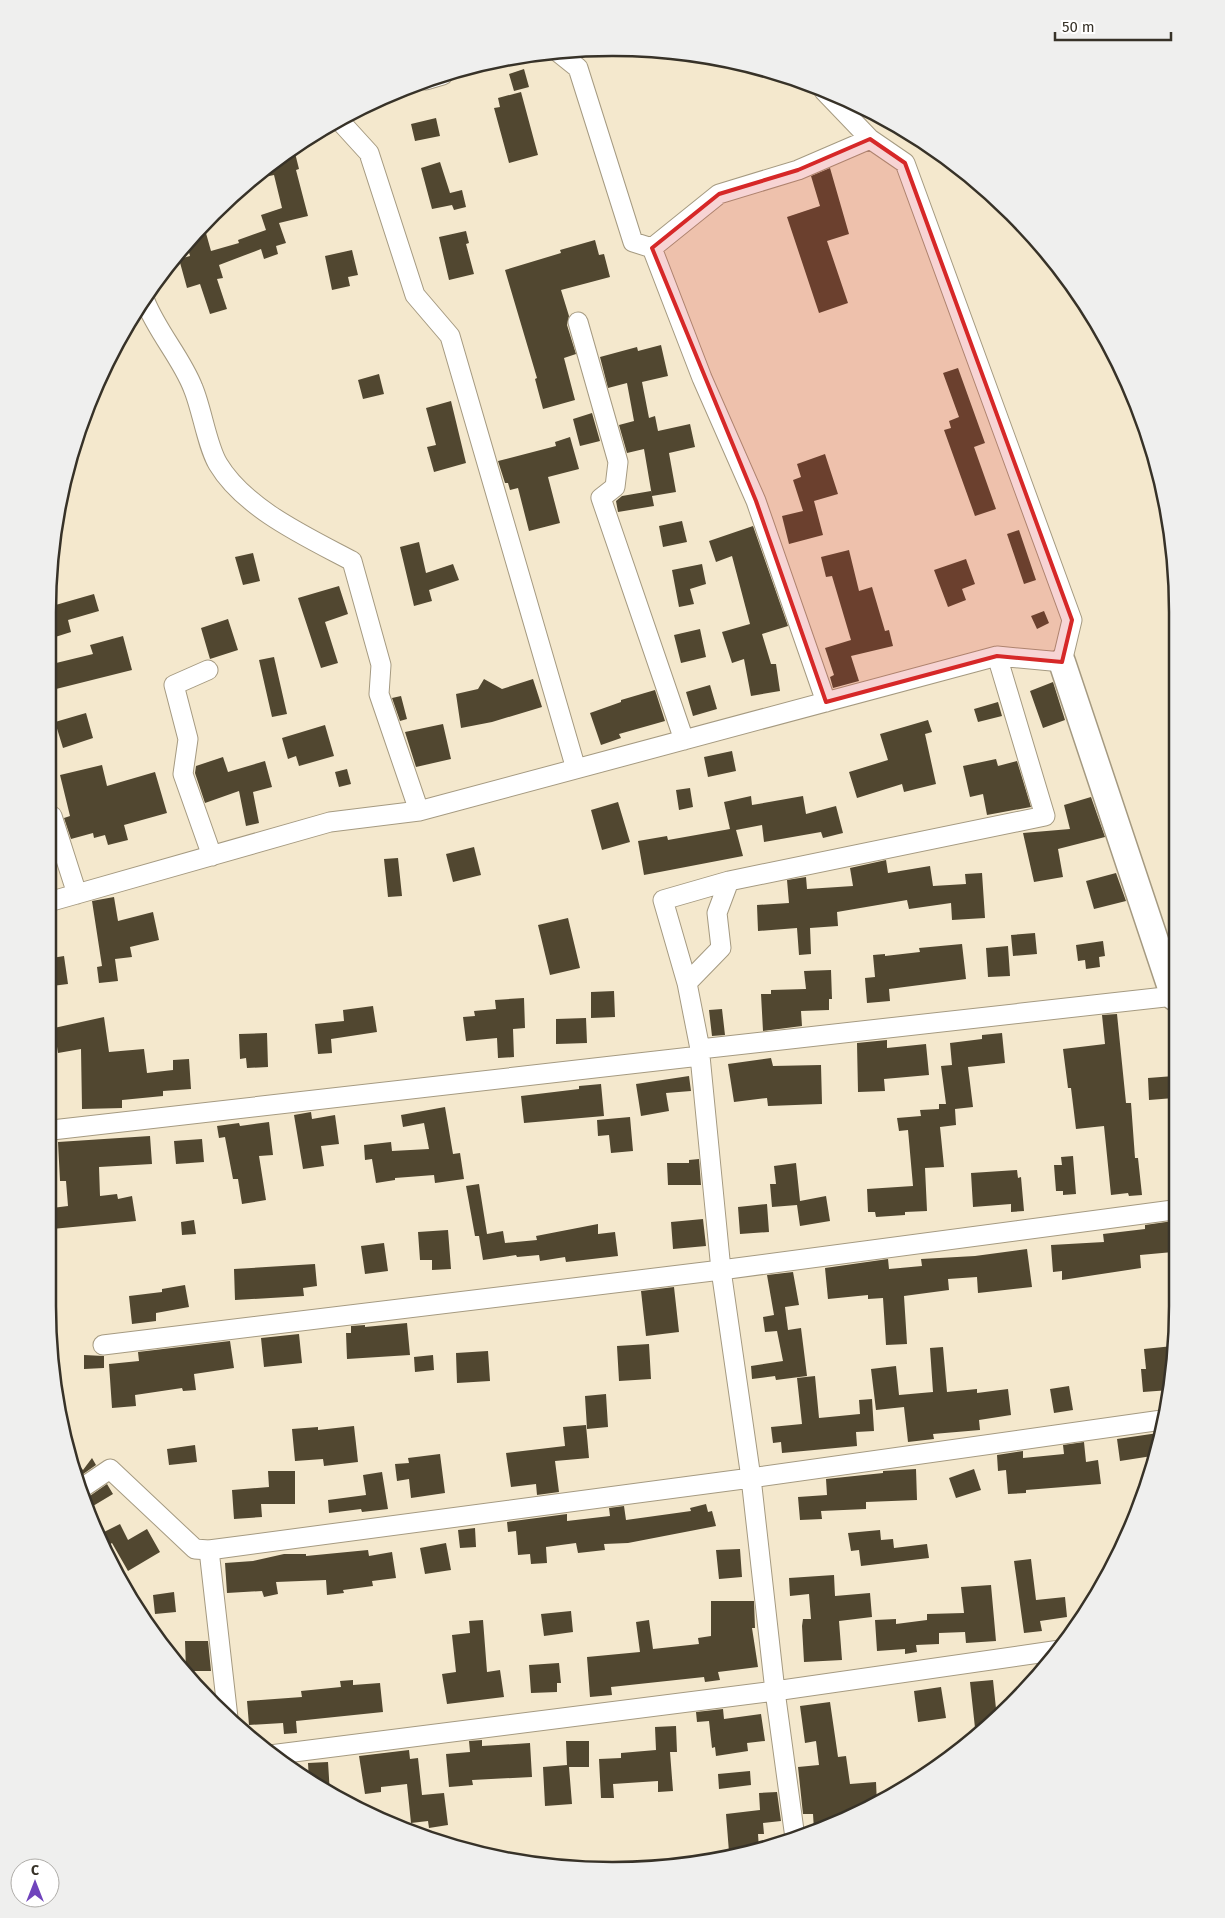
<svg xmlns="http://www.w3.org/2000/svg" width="1225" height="1918" viewBox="0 0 1225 1918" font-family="'Fira Sans',sans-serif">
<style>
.building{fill:#514730}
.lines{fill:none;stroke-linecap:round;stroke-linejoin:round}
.street-casing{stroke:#a59a81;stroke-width:21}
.secondary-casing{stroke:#a59a81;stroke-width:29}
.street{stroke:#fff;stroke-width:19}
.secondary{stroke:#fff;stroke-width:26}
.marked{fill:#d62828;fill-opacity:0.2;stroke:#d62828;stroke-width:4;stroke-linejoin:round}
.rim{fill:none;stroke:#373228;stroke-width:2.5}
</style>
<rect width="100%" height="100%" fill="#f4e8cd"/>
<path class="building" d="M524,69L529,87L514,91L509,74Z
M521,92L538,155L509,163L494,108L500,107L498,98Z
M436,118L440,136L415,141L411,124Z
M294,149L299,169L296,170L308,216L279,223L286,243L276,246L278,254L264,259L261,249L219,265L223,278L217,279L227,309L210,314L200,284L187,288L179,259L190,256L187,244L204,226L211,251L239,243L238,240L266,230L261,215L282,208L274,175L250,180Z
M440,162L450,193L462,190L466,207L454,210L452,205L432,209L421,168Z
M830,168L849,234L827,241L848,303L819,313L787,217L820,206L811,176Z
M466,231L469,243L466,244L474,274L449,280L439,237Z
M595,240L599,255L604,254L610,277L561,290L569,316L567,325L576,354L564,358L575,400L543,409L535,379L537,378L505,270L561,253L560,250Z
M352,250L358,275L348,277L350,286L332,290L325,256Z
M661,345L668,376L642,382L649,418L655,416L658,431L690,424L695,447L669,453L676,492L652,496L644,449L627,453L619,425L634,421L627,383L608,388L600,357L637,347L638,351Z
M958,368L985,443L974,447L996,509L975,516L944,430L951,428L949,421L959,417L943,373Z
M379,374L384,394L363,399L358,380Z
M451,401L466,463L434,472L427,447L436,445L426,408Z
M592,413L600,441L580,446L573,419Z
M570,437L579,469L548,477L560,523L529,531L518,488L510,490L508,483H505L498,461L556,446L555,442Z
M825,454L838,494L814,501L823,535L789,544L782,516L803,511L793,480L801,477L797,464Z
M651,491L654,506L618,512L616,501L622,496Z
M682,521L687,542L663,547L659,526Z
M753,526L788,626L762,634L771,664H776L780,691L751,696L744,659L732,663L722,632L750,624L732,556L716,562L709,541Z
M1019,530L1036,580L1024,584L1007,534Z
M419,542L426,573L453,564L459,580L429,590L432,601L414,606L400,547Z
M849,550L859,591L872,587L885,631L889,630L893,646L851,656L859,681L833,688L830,677L834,675L825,648L851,640L832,576L826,577L821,557Z
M253,553L260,581L243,585L235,557Z
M966,559L975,584L962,589L966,600L948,607L934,570Z
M702,564L706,584L690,589L694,604L679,607L672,570Z
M339,586L348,614L325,622L338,663L321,668L298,598Z
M94,594L99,611L68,620L71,632L52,638V606Z
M1044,611L1049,623L1037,629L1031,616Z
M228,619L238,650L210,659L201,628Z
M700,629L706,657L681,663L674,635Z
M123,636L132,670L52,690V664L93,654L90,645Z
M274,657L287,714L272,717L259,660Z
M484,679L502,689L533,679L542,707L492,722L461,728L456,694L478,689Z
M1053,682L1065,720L1043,728L1030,691Z
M710,685L717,709L693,716L686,692Z
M655,690L665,721L619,734L621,738L601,745L590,713L621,702V700Z
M401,696L407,719L400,721L392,698Z
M998,702L1002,716L978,722L974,709Z
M86,713L93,738L63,748L55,722Z
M928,720L932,732L925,734L936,784L904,792L902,784L857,798L849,772L888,760L880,734Z
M443,724L451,759L416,767L405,732Z
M325,725L334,756L299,766L296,756L288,759L282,738Z
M732,751L736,771L708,777L704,757Z
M223,757L228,772L265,761L272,787L253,792L259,823L246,826L239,791L205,803L195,773L196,766Z
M996,759L998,766L1017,761L1031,807L987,815L983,794L970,797L963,766Z
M102,765L107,786L155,772L167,813L124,825L128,840L108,845L105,835L94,838L93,833L71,839L64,818L70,816L60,775Z
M347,769L351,784L339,787L335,772Z
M690,788L693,807L679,810L676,790Z
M751,796L752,805L803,796L806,814L836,806L843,833L823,838L821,832L764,842L762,825L736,830L743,856L644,875L638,841L667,836L668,840L730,829L724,802Z
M1091,797L1105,837L1058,849L1063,877L1034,882L1023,833L1070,829L1064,805Z
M618,802L630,842L602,850L591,810Z
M474,847L481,875L453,882L446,854Z
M398,858L402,896L388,897L384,859Z
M886,860L888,873L930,866L933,886L966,884L965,874L982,873L985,918L952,920L951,903L909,909L907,900L837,912L838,926L810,928L811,954L799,955L797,928L758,931L757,905L789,903L787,880L806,877L807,889L853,886L850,868Z
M1116,873L1126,901L1094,909L1086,881Z
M114,897L118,921L153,912L159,940L130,947L132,957L115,959L118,981L99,983L97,967L102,966L92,901Z
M568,918L580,968L550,975L538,925Z
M1035,933L1037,954L1013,956L1011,935Z
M1103,941L1105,956L1099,957L1100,967L1086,969L1085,960L1078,961L1076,945Z
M962,944L966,979L889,989L890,1001L867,1003L865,978L875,977L873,955L885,954V956L920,952L919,948Z
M1008,946L1010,976L988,977L986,948Z
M64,956L68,984L52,986V958Z
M831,970L832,999H829V1010L801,1011L802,1026L763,1031L761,994H771V990L806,989L804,971Z
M614,991L615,1017L591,1018V992Z
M524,998L525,1028L513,1029L514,1057L498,1058L497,1038L466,1041L463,1017L475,1016L474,1011L496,1009L495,1000Z
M373,1006L377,1032L331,1039L332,1053L318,1054L315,1024L344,1021L343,1010Z
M722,1009L725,1035L712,1036L709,1010Z
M1117,1014L1126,1103H1131L1135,1158H1138L1142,1195L1129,1196L1128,1193L1111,1195L1104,1126L1076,1129L1071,1088H1068L1063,1049L1105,1044L1102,1015Z
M104,1017L109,1052L144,1049L147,1073L173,1070V1060L189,1059L191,1089L163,1091V1096L122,1100V1108L82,1109L81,1049L58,1053L54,1028Z
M586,1018L587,1043L556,1044V1019Z
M267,1033L268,1067L247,1068L246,1058L240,1059L239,1034Z
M1002,1033L1005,1063L968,1067L973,1107L955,1109L956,1125L940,1127L944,1167L925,1168L927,1211L905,1212V1215L876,1217L875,1212H868L867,1189L913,1186L908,1130L899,1131L897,1118L921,1116L920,1110L939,1109V1104H946L941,1066L952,1065L950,1043L982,1039V1035Z
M887,1040V1048L926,1044L929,1075L884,1079L885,1091L858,1092L857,1043Z
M771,1058L773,1066L821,1065L822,1104L768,1106L767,1098L734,1102L728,1064Z
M689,1076L691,1091L666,1093L669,1111L641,1116L636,1084Z
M1174,1076V1098L1149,1100L1148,1078Z
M601,1084L604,1116L524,1123L521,1096L579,1089V1086Z
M445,1107L453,1154L460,1153L464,1179L435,1183L434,1175L395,1178V1180L376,1183L372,1159L365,1160L364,1145L391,1142L392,1151L429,1149L424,1123L403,1127L401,1115Z
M311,1112L312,1119L335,1115L339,1144L321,1146L324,1166L303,1169L294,1115Z
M630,1117L633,1151L611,1153L609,1135L598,1136L597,1120Z
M269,1122L273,1155L259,1156L266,1200L242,1204L238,1179H233L225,1137L219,1138L217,1126L239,1123L240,1126Z
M150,1136L152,1164L99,1167L100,1196L117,1194L118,1199L132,1196L136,1221L52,1229V1208L68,1206L66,1181H60L58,1142Z
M202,1139L204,1162L176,1164L174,1141Z
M1073,1156L1076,1194L1063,1195V1191H1056L1054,1165H1062L1061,1157Z
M699,1159L701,1185H668L667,1163H689V1160Z
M796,1163L800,1201L826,1196L830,1221L800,1226L797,1205L772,1207L770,1184H776L774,1166Z
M1017,1170L1018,1178L1021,1177L1024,1211L1011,1212V1204L973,1207L971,1173Z
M479,1184L487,1234L503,1231L505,1243L537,1240L536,1236L598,1224V1234L615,1232L618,1256L566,1262L565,1257L540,1261L539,1255L517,1257L516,1255L483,1260L479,1236H475L466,1186Z
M767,1204L769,1232L740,1234L738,1207Z
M703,1219L706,1246L673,1249L671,1222Z
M194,1220L196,1234L182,1235L181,1222Z
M1173,1221V1252L1140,1255L1141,1268L1062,1280V1271L1053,1272L1051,1245L1104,1242L1103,1234L1145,1229V1225Z
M448,1230L451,1269L432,1270V1260H420L418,1232Z
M384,1243L388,1271L365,1274L361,1246Z
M1027,1249L1032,1287L978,1293L977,1277L948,1279L949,1290L904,1296L907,1344L886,1345L883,1298L868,1299V1295L828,1299L825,1268L888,1259L889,1269L922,1266L921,1259L975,1256Z
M315,1264L317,1286L303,1288L304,1296L235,1300L234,1269Z
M793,1272L799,1305L785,1307L788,1330L801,1328L807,1376L776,1380L775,1376L752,1379L751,1366L783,1361L777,1331L765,1332L763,1317L774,1315L767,1275Z
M185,1285L189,1307L156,1313V1321L132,1324L129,1296L162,1292V1289Z
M674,1287L679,1332L646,1336L641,1291Z
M407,1323L410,1355L347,1359L346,1333H351V1326L365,1325V1327Z
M299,1334L302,1363L264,1367L261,1338Z
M230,1341L234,1368L194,1374L196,1390L183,1391L182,1388L135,1395L136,1406L112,1408L109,1364L139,1361L138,1352Z
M649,1344L651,1379L619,1381L617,1346Z
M1173,1346V1379L1170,1390L1143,1392L1141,1369H1146L1144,1349Z
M943,1347L947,1392L977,1389V1393L1008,1389L1011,1415L979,1420L980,1430L933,1434L934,1439L908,1442L904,1407L876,1410L871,1369L896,1366L899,1395L933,1392L930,1348Z
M488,1351L490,1381L457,1383L456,1353Z
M84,1355L104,1356V1368L84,1369Z
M433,1355L434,1370L415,1372L414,1357Z
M815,1376L819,1418L860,1414L859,1400L872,1399L874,1431L856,1432L857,1446L782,1453L781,1442L773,1443L771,1427L802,1424L797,1378Z
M1069,1386L1073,1410L1054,1413L1050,1389Z
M606,1394L608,1427L587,1429L585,1396Z
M586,1425L589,1458L555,1461L559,1492L537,1495L536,1484L511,1487L506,1453L565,1446L563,1427Z
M354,1426L358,1462L324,1466L323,1459L295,1461L292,1429L318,1427V1430Z
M1158,1433L1152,1456L1120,1461L1117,1439Z
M1084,1442L1086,1462L1098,1460L1101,1484L1026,1490V1493L1008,1494L1006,1470L998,1471L997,1455L1023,1451V1458L1064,1454L1063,1445Z
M195,1445L197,1462L169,1465L167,1449Z
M70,1453L83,1470L92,1458L96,1465L76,1479Z
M440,1454L445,1493L411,1498L409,1479L397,1481L395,1464L409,1463L408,1458Z
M916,1469L917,1500L866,1502V1509L821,1511L822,1519L800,1520L798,1497L827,1495L826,1479L883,1473V1471Z
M974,1469L981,1490L956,1498L949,1478Z
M268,1471H295V1504H261L262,1517L234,1519L232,1490L269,1487Z
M382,1472L388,1509L362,1512L361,1509L329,1513L328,1500L366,1495L363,1475Z
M107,1484L113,1494L88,1509L84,1500Z
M706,1504L708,1512L712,1511L716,1526L628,1543L604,1544L605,1550L578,1553L576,1543L546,1547L547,1563L531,1564L530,1554L518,1555L516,1531L508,1532L507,1522L567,1514V1521L610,1516L609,1508L624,1506L626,1520L691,1511L690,1508Z
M120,1524L128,1540L147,1529L160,1552L128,1571L112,1543L107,1546L100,1534Z
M475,1528L476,1547L460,1548L458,1530Z
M880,1530L881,1540L893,1539L894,1548L927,1544L929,1558L861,1566L859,1550L851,1551L848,1533Z
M446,1543L451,1570L425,1574L420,1548Z
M740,1549L742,1577L719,1579L716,1550Z
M368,1550L369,1556L392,1552L396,1578L372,1581L373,1586L343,1590L344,1593L327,1595L326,1580L276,1582L278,1594L264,1597L262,1591L227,1593L225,1563L253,1561L284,1554H306V1556Z
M1031,1559L1036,1600L1065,1597L1067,1617L1040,1621L1042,1631L1024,1633L1014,1561Z
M834,1575L835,1596L870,1593L872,1617L839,1621L842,1660L804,1662L802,1626L803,1619H811L809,1594L790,1596L789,1578Z
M991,1585L996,1641L966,1643L965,1632L939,1633V1644L916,1645L917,1652L905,1654V1649L877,1651L875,1620L896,1619V1624L927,1620V1614L964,1613L961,1587Z
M174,1592L176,1612L155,1614L153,1595Z
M711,1601H754L755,1628H752L758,1667L718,1672L720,1680L705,1682L704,1677L611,1687L612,1695L590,1697L587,1657L640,1652L636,1622L649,1620L653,1649L699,1644L698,1638L711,1636Z
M571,1611L573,1632L544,1636L541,1614Z
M483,1620L487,1672L500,1670L504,1697L447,1704L442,1674L456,1672L452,1635L470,1633L469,1621Z
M185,1641H208L211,1671H186Z
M559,1663L561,1683H557V1692L531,1693L529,1665Z
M353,1680V1685L380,1683L383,1712L296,1721L297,1733L284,1734L283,1723L249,1725L247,1701L302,1697L301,1691L341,1687L340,1681Z
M993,1680L997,1718L976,1737L970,1682Z
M941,1687L946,1718L918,1722L914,1691Z
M830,1702L838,1757L846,1756L850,1784L876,1782L877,1804L862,1812L814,1830L813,1814H803L798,1767L819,1765L816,1741L805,1743L800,1706Z
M723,1709L724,1719L761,1714L765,1741L747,1743L748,1751L716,1756L715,1747L712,1748L709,1721L697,1722L696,1712Z
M676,1726L677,1752H670L673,1791L658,1792V1781L613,1784L614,1798H601L599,1759L621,1758V1753L656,1750L655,1727Z
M482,1740V1746L530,1743L532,1777L472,1780L473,1785L449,1787L446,1754L470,1752L469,1741Z
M566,1741H589V1767H569L572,1804L545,1806L543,1767L567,1765Z
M409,1750L410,1759L418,1758L422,1795L444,1793L448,1825L429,1828L428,1821L411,1823L407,1784L381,1787V1792L365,1794L359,1756Z
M328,1762L329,1778L330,1795L309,1781L308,1763Z
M750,1771L751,1785L719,1789L718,1774Z
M777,1792L781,1821L763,1823L764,1834H758L759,1849L729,1852L726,1814L760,1810L759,1793Z"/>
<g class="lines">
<defs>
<path id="street" d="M558,52L578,68L633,242L652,248L719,194L798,170L870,139
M426,80L443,75
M338,119L369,153L415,295L450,336L576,769
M652,248L702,378L756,501L826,702
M145,301C158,333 182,359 193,388C202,409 207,446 218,464C245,509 307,537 352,561L381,665L379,694L419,811
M578,322L618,462L615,487L601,498L684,740
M208,670L174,685L188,739L183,774L212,856
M52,816L77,894
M52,901L330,822L419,811L997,656
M687,983L663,900L729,881
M700,1049L687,983L721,948L717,913L729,881L1045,816L997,656L1062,662L1072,620L905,163L870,139L824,91
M700,1056L721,1270L751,1478L775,1691L795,1838
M52,1130L700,1056V1049L1174,996
M103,1345L721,1270L1173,1210
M79,1490L110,1469L195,1549L209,1550L751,1478L1162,1420
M209,1550L228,1718
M270,1755L775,1691L1060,1650"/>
<path id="secondary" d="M1062,662L1174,997"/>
</defs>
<use href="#street" class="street-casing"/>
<use href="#secondary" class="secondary-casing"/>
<use href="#street" class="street"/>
<use href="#secondary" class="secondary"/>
</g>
<path class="marked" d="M870,139L905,163L1072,620L1062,662L997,656L826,702L756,501L652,248L719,194L798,170Z"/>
<path d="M0 0H1225V1918H0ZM612 56H613A556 556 0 0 1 1169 612V1306A556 556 0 0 1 613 1862H612A556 556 0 0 1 56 1306V612A556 556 0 0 1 612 56Z" fill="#efefee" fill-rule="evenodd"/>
<path class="rim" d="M612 56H613A556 556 0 0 1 1169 612V1306A556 556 0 0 1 613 1862H612A556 556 0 0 1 56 1306V612A556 556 0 0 1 612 56Z"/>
<g transform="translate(35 1883)"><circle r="24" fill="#ffffff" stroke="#afada9"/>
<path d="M0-4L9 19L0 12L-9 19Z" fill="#7044bc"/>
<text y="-8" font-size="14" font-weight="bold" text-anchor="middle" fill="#373228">С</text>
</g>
<path d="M1055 32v8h116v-8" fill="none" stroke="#373228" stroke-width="2.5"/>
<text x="1062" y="32" font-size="15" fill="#373228" stroke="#ffffff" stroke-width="4" paint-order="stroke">50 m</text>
</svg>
